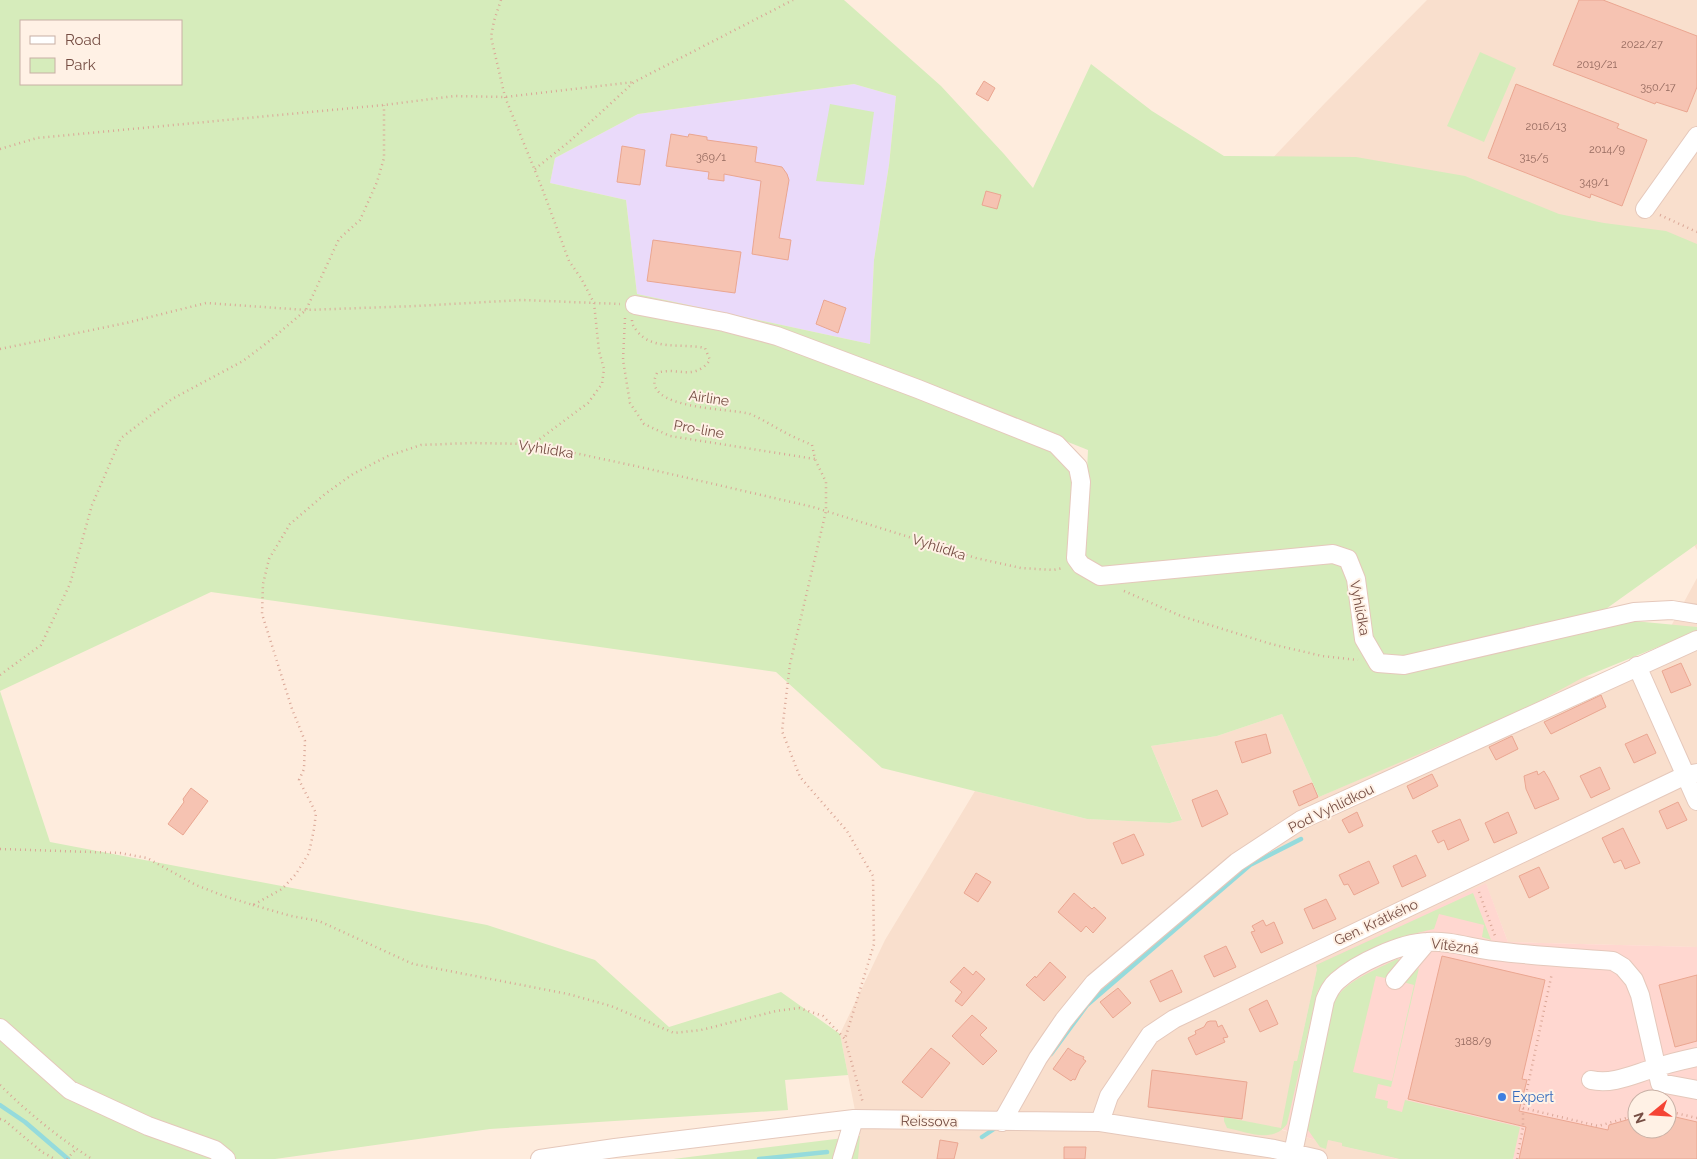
<svg xmlns="http://www.w3.org/2000/svg" width="1697" height="1159" viewBox="0 0 1697 1159" font-family="Raleway,sans-serif">
<style>
.residential{fill:#f9dfcd}
.commercial{fill:#ffd7d0;fill-rule:evenodd}
.education{fill:#eadafa}
.green{fill:#d6ecbb;fill-rule:evenodd}
.lines{fill:none;stroke-linecap:round;stroke-linejoin:round}
.stream{stroke:#95dbdc;stroke-width:4.5}
.building{fill:#f6c3b2;stroke:#eaa691}
.minor-casing{stroke:#e5c8bb;stroke-width:20}
.path{stroke:#daa696;stroke-width:2.5;stroke-dasharray:1 4;stroke-linecap:butt}
.minor{stroke:#fff;stroke-width:18}
.shop-dot{fill:#3f7fe0;stroke:#fff1e5;stroke-width:2}
.labels{text-anchor:middle;stroke-width:4;stroke-linejoin:round;paint-order:stroke}
.number-label{font-size:11px;fill:#966b60}
.street-label{font-size:14px;fill:#764e44;stroke:#fff1e5}
.shop-label{font-size:14px;fill:#366cbe;stroke:#fff1e5;text-anchor:start}
</style>
<rect width="100%" height="100%" fill="#feecdd"/>
<path class="residential" d="M1427,0H1697V550L1653,471L1262,169L1326,102Z
M1697,578V947L1508,942L1486,884L1317,969L1297,1061H1294L1282,1130L1315,1140L1327,1143L1328,1140L1343,1143L1342,1146L1399,1159H855L860,1136L840,1034L885,940L975,791L1087,819L1171,823L1182,819L1151,746L1217,736L1282,714L1319,797L1477,728L1534,675L1643,678Z"/>
<path class="commercial" d="M1486,883L1508,942L1697,947V1159H1399L1342,1146V1143L1328,1140V1143L1315,1140L1281,1129L1294,1061H1297L1317,969L1315,965ZM1637,1099H1667V1129H1637Z"/>
<path class="education" d="M854,84L896,96L889,165L874,260L870,344L637,294L626,200L550,183L555,158L638,114Z"/>
<path class="green" d="M0,0H844L941,86L1004,154L1033,188L1091,64L1152,111L1224,156L1356,157L1465,176L1559,214L1604,223L1666,231L1697,244V544L1596,616L1623,620L1697,627V631L1582,678L1527,708L1319,797L1282,714L1217,736L1151,746L1182,820L1170,823L1087,819L882,768L776,672L211,592L0,691L50,842L487,925L595,960L669,1027L781,992L840,1034L848,1075L785,1080L788,1110L490,1129L275,1159H0ZM21,21H181V84H21ZM854,84L896,96L889,165L874,260L870,344L637,294L626,200L550,183L555,158L638,114ZM998,414L1088,450L1084,532L1068,457Z
M1480,52L1516,68L1484,142L1447,126Z
M830,104L874,112L864,185L816,181Z
M1473,893L1491,940L1482,937L1484,925L1439,914L1434,929C1399,936 1333,959 1317,993L1287,1124C1273,1144 1247,1132 1227,1128L1224,1121V1117L1281,1128L1294,1061H1297L1317,969L1316,965Z
M1397,959L1400,960V963L1385,978L1376,976L1353,1072L1392,1081L1414,985L1403,982L1419,968L1391,1087L1378,1084L1375,1098L1388,1101L1387,1108L1402,1112L1405,1100L1520,1127L1513,1159H1400L1342,1146V1143L1328,1140L1326,1149L1320,1147L1308,1130L1307,1123L1334,1002C1345,980 1376,970 1397,959Z
M860,1136L858,1159H673Z"/>
<g class="lines">
<path class="stream" d="M1051,1054L1087,1005L1250,865L1301,839
M0,1105L25,1122L68,1159
M982,1137L997,1127
M759,1159L827,1152"/>
</g>
<path class="building" d="M1579,0H1603L1697,36V87L1687,112L1656,102L1655,104L1553,65Z
M984,81L995,88L988,101L976,94Z
M1516,84L1619,124L1617,128L1647,140L1622,206L1591,194L1590,198L1488,158Z
M671,134L688,137L689,134L707,137V140L757,147L755,162L782,167L787,174L789,180L779,238L791,240L788,260L752,254L761,181L724,174V181L708,179L709,172L666,166Z
M622,146L645,150L640,185L617,182Z
M986,191L1001,195L997,209L982,205Z
M653,240L741,252L735,293L647,281Z
M824,300L846,308L838,333L816,324Z
M1681,663L1691,685L1671,693L1662,671Z
M1601,695L1606,707L1551,734L1544,722Z
M1266,734L1271,753L1242,763L1235,742Z
M1647,734L1656,753L1634,763L1625,744Z
M1512,736L1518,749L1496,760L1489,747Z
M1600,767L1610,789L1591,798L1580,776Z
M1537,771L1538,775L1544,771L1549,779L1559,799L1535,809L1526,789L1524,776Z
M1432,774L1438,786L1413,799L1407,786Z
M1312,783L1318,797L1299,806L1293,791Z
M191,788L208,801L183,835L168,824L184,802L183,799Z
M1217,790L1228,814L1202,827L1192,800Z
M1678,802L1687,820L1667,829L1659,811Z
M1357,812L1363,826L1349,833L1342,820Z
M1508,812L1517,833L1494,843L1485,823Z
M1460,819L1469,840L1448,850L1444,840L1438,843L1432,831Z
M1623,828L1640,863L1625,869L1621,860L1614,863L1602,838Z
M1134,834L1144,855L1122,864L1113,843Z
M1416,855L1426,876L1402,887L1393,866Z
M1369,861L1379,883L1354,895L1348,884L1344,885L1339,875Z
M1539,867L1549,888L1529,898L1519,876Z
M976,873L991,882L978,902L964,893Z
M1074,893L1092,909L1094,907L1106,918L1093,933L1086,926L1081,932L1058,912Z
M1326,899L1336,919L1313,929L1304,909Z
M1263,920L1266,926L1274,922L1283,943L1261,953L1251,932L1255,931L1252,926Z
M1226,946L1236,967L1214,977L1204,956Z
M1442,956L1545,980L1522,1079L1527,1080L1519,1111L1608,1130L1609,1125L1637,1117V1129H1667V1115L1697,1122V1159H1519L1526,1127L1408,1099Z
M1050,962L1066,977L1044,1001L1026,985L1035,976L1036,978Z
M964,967L973,975L976,971L985,979L962,1006L955,1001L962,992L950,982Z
M1172,970L1182,992L1160,1002L1150,981Z
M1697,975V1041L1675,1047L1659,985Z
M1118,988L1131,1003L1113,1018L1100,1002Z
M1267,1000L1278,1024L1260,1032L1249,1009Z
M972,1015L987,1028L980,1035L997,1051L983,1065L952,1036Z
M1210,1021H1216L1218,1027L1222,1025L1228,1037L1223,1038L1225,1042L1196,1055L1188,1038L1196,1034L1195,1031L1204,1027L1207,1022Z
M931,1048L950,1063L922,1098L902,1082Z
M1068,1048L1075,1053L1084,1057L1083,1059L1086,1061L1080,1069L1075,1080L1073,1079L1071,1081L1053,1069Z
M1152,1070L1247,1082L1242,1119L1148,1107Z
M940,1140L958,1143L954,1159H937Z
M1064,1147H1086L1085,1159H1064Z"/>
<g class="lines">
<defs>
<path id="minor" d="M1645,209L1697,136
M635,305L724,322L777,336L918,389L1056,444L1078,467L1081,482L1076,558L1081,565L1100,576L1333,554L1348,559L1356,579L1364,639L1378,663L1404,665L1634,612L1672,610L1697,614
M1637,666L1697,801
M1395,980L1427,942
M0,1028L70,1090L148,1126L215,1150L226,1159
M1591,1080C1613,1085 1634,1074 1655,1068C1669,1063 1683,1060 1697,1057
M1002,1122L1038,1058L1064,1020L1094,983L1237,862L1301,820L1697,640
M1100,1122L1109,1096L1150,1035L1174,1019L1686,775L1697,773
M1293,1153L1325,1000C1328,993 1331,986 1337,981C1357,963 1401,943 1427,942C1450,940 1473,949 1495,951C1534,956 1574,958 1613,961L1623,967L1634,980L1640,995L1660,1083L1697,1090
M540,1159L615,1148L854,1119L1100,1122L1274,1149L1318,1159
M842,1159L854,1119"/>
</defs>
<use href="#minor" class="minor-casing"/>
<path class="path" d="M501,0L494,21L491,37L505,97L542,188L569,261L581,278L594,303L599,351L604,369L602,384L588,403L533,444
M0,149L37,138L384,105L455,96L505,97L634,82
M535,169L570,141L634,82L793,0
M1660,215L1697,232
M625,318L623,360L630,403L644,424L670,436L815,459
M632,320C632,325 634,327 637,331C652,351 683,343 705,348L710,360C694,382 677,366 657,373C638,410 732,408 750,414C762,419 773,426 784,432C793,437 803,441 812,445L815,459L826,482V511L790,664L782,731L800,777L847,831L873,876L874,944L845,1039
M0,349L126,323L206,303L306,310L416,306L522,300L620,304
M1124,591L1181,616L1271,644L1322,656L1358,660
M0,675L41,645L70,584L92,505L121,438L172,399L243,361L268,342L306,310L339,239L360,220L377,182L384,158V105
M0,849L120,853L147,858L196,885L224,896L253,905L282,889L296,874L309,853L314,829L316,813L299,780L304,769L305,741L292,709L262,614L263,584L269,559L290,524L325,494L353,474L388,456L421,445L471,443L533,444L649,469L813,507L976,558L1021,568L1053,570L1063,568
M1479,892L1495,936
M253,905L291,916L319,921L413,964L568,994L611,1006L674,1033L701,1030L776,1011L799,1008L823,1016L845,1039L863,1103
M0,1085C28,1113 59,1138 92,1159
M1523,1108L1598,1126L1637,1115
M1667,1111L1697,1118
M0,1119L4,1120L42,1152L55,1159
M67,1159L76,1149
M1517,1159L1523,1127V1108L1552,973"/>
<use href="#minor" class="minor"/>
</g>
<circle class="shop-dot" cx="1502" cy="1097" r="5"/>
<g class="labels">
<g class="number-label">
<text x="1642" y="48">2022/27</text>
<text x="1597" y="68">2019/21</text>
<text x="1658" y="91">350/17</text>
<text x="1546" y="130">2016/13</text>
<text x="1607" y="153">2014/9</text>
<text x="711" y="161">369/1</text>
<text x="1534" y="161">315/5</text>
<text x="1594" y="186">349/1</text>
<text x="1473" y="1045">3188/9</text>
</g>
<g class="street-label">
<text transform="translate(709 398) rotate(8)" y="5">Airline</text>
<text transform="translate(699 429) rotate(10)" y="5">Pro-line</text>
<text transform="translate(546 449) rotate(9)" y="5">Vyhlídka</text>
<text transform="translate(939 547) rotate(18)" y="5">Vyhlídka</text>
<text transform="translate(1360 608) rotate(79)" y="5">Vyhlídka</text>
<text transform="translate(1331 808) rotate(-26)" y="5">Pod Vyhlídkou</text>
<text transform="translate(1376 922) rotate(-25)" y="5">Gen. Krátkého</text>
<text transform="translate(1455 946) rotate(7)" y="5">Vítězná</text>
<text transform="translate(929 1121) rotate(1)" y="5">Reissova</text>
</g>
<g class="shop-label">
<text x="1512" y="1102">Expert</text>
</g>
</g>
<rect x="20" y="20" width="162" height="65" fill="#fff1e5" stroke="#c8b0a5"/>
<rect x="30" y="36" width="25" height="8" fill="#ffffff" stroke="#c8b0a5"/>
<text x="65" y="45" font-size="15" fill="#764e44">Road</text>
<rect x="30" y="58" width="25" height="15" fill="#d6ecbb" stroke="#c8b0a5"/>
<text x="65" y="70" font-size="15" fill="#764e44">Park</text>
<g transform="translate(1652 1114) rotate(252)"><circle r="24" fill="#fff1e5" stroke="#c8b0a5"/>
<path d="M0-4L9 19L0 12L-9 19Z" fill="#f54435"/>
<text y="-8" font-size="14" font-weight="bold" text-anchor="middle" fill="#764e44">N</text>
</g>
</svg>
